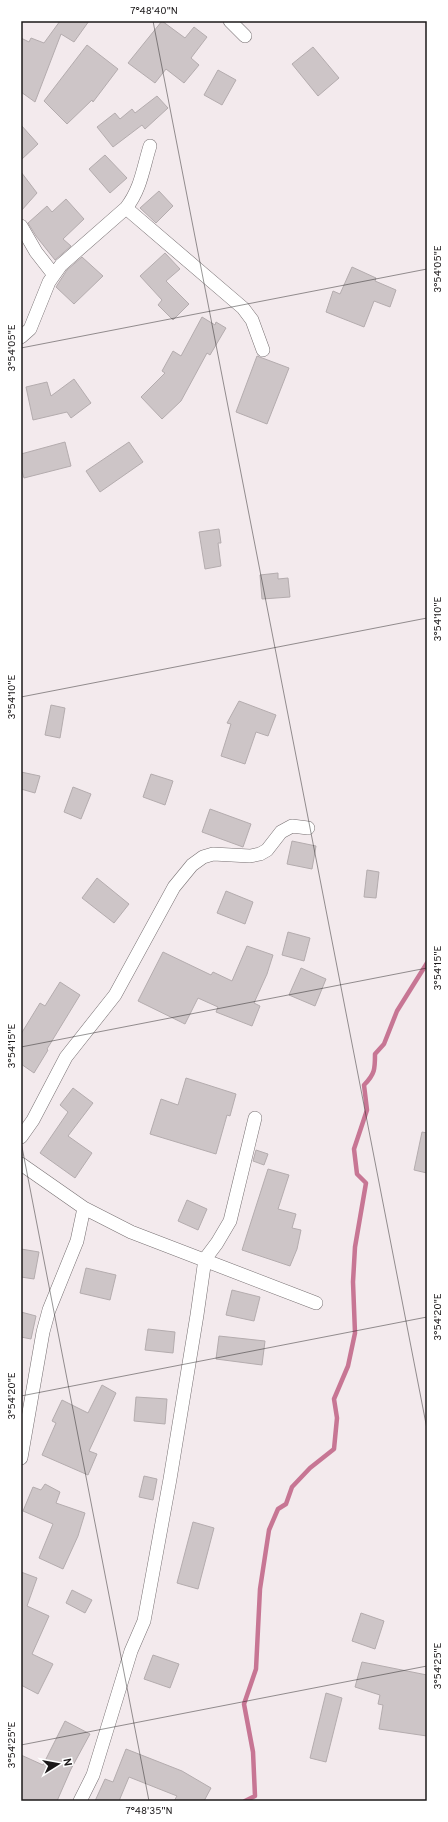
<svg xmlns="http://www.w3.org/2000/svg" width="448" height="1822" viewBox="0 0 448 1822" font-family="Overpass,sans-serif">
<style>
.lines{fill:none;stroke-linecap:round;stroke-linejoin:round}
.stream{stroke:#c77694;stroke-width:4.5}
.building{fill:#cdc5c7;stroke:#b4acae}
.street-casing{stroke:#777072;stroke-width:14}
.street{stroke:#fff;stroke-width:13}
.ticks{fill:none;stroke:#1b1819;stroke-width:1;stroke-opacity:0.45}
.neatline{fill:none;stroke:#1b1819;stroke-width:1.5}
.ticks-label{font-size:10px;text-anchor:middle;fill:#1b1819}
</style>
<rect width="100%" height="100%" fill="#f3eaed"/>
<g class="lines">
<path class="stream" d="M245,1801L255,1796L253,1752L244,1704L256,1669L260,1589L269,1530L278,1509L286,1504L292,1487L310,1468L334,1449L337,1418L334,1399L348,1366L355,1333L353,1282L355,1247L366,1183L357,1174L354,1149L367,1110L364,1085C375,1074 375,1069 375,1054L384,1044L397,1011L427,963"/>
</g>
<path class="building" d="M60,21H89L74,42L61,34L35,102L21,92V38L29,42L31,38L44,43Z
M162,21L185,38L194,27L207,37L191,58L199,65L184,83L166,69L155,83L128,63Z
M87,45L118,69L93,102L92,100L67,124L44,101Z
M313,47L339,78L318,96L292,64Z
M218,70L236,80L222,105L204,95Z
M157,96L168,108L145,129L142,125L113,147L97,127L115,113L120,119L132,109L135,113Z
M21,125L38,144L21,160Z
M105,155L127,178L110,193L89,169Z
M21,172L37,193L21,211Z
M159,191L173,206L156,223L140,208Z
M66,199L84,219L63,239L71,246L55,260L36,236L28,223L47,206L52,212Z
M165,253L180,269L166,281L189,304L173,320L158,305L162,300L140,276Z
M82,257L103,276L74,304L56,287L67,270Z
M352,267L376,278L375,281L396,290L390,307L374,301L364,327L326,312L333,291L340,294Z
M202,317L215,325L216,322L226,328L210,355L207,353L181,401L162,419L141,397L165,373L162,371L173,351L181,356Z
M257,356L289,368L267,424L236,412Z
M74,379L91,403L71,418L67,412L33,420L26,387L47,382L51,396Z
M65,442L71,466L24,478L21,468V454Z
M129,442L143,462L100,492L86,471Z
M219,529L221,543H218L221,566L205,569L199,532Z
M278,573V579L288,578L290,597L262,599L260,575Z
M239,701L276,715L268,736L256,732L245,764L221,756L231,724L227,723Z
M51,705L65,708L60,738L45,735Z
M21,772L40,776L35,793L21,789Z
M151,774L173,781L165,805L143,797Z
M73,787L91,794L81,819L64,812Z
M210,809L251,824L243,847L202,832Z
M292,841L316,846L312,869L287,864Z
M367,870L379,872L376,898L364,897Z
M97,878L129,904L114,923L82,898Z
M226,891L253,902L245,924L217,913Z
M288,932L310,938L304,961L282,955Z
M247,946L273,955L267,974L254,1003L260,1006L252,1026L216,1012L218,1007L198,998L185,1024L138,1001L163,952L211,975L213,972L232,981Z
M301,968L326,979L315,1006L289,995Z
M60,982L80,995L47,1049L48,1050L34,1073L21,1064V1034L40,1003L45,1006Z
M186,1078L236,1094L230,1116L227,1115L216,1154L150,1134L161,1099L178,1105Z
M73,1088L93,1103L68,1136L92,1153L75,1178L40,1153L68,1112L60,1105Z
M422,1132L427,1133V1173L414,1170Z
M256,1150L268,1154L264,1165L253,1161Z
M268,1169L289,1175L278,1209L296,1214L292,1228L301,1230L297,1249L290,1266L242,1250Z
M187,1200L207,1209L198,1230L178,1221Z
M21,1249L39,1252L34,1279L21,1277Z
M86,1268L116,1275L110,1300L80,1293Z
M232,1290L260,1297L254,1321L226,1315Z
M21,1312L36,1316L31,1339L21,1337Z
M148,1329L175,1332L173,1353L145,1350Z
M219,1336L265,1341L262,1365L216,1359Z
M102,1385L116,1393L89,1451L97,1454L88,1475L42,1455L56,1423L52,1421L62,1400L88,1413Z
M136,1397L167,1399L165,1424L134,1421Z
M144,1476L157,1479L153,1500L139,1497Z
M45,1484L60,1492L56,1503L85,1513L78,1536L63,1569L39,1558L53,1524L23,1511L33,1487L41,1490Z
M193,1522L214,1528L198,1589L177,1583Z
M21,1572L37,1578L27,1606L49,1616L32,1654L53,1664L38,1694L21,1685Z
M72,1590L92,1600L85,1613L66,1603Z
M361,1613L384,1621L375,1649L352,1641Z
M153,1655L179,1664L170,1688L144,1679Z
M362,1662L427,1675V1736L379,1729L383,1705L378,1704L380,1695L355,1687Z
M326,1693L342,1698L326,1762L310,1758Z
M65,1721L90,1734L71,1769L57,1801H21V1755L43,1765Z
M126,1749L182,1771L211,1788L204,1801H174L177,1796L129,1777L119,1801H95L105,1779L113,1782Z"/>
<g class="lines">
<defs>
<path id="street" d="M230,21L245,36
M126,208L243,308L252,320L263,350
M21,226L36,252L54,275
M21,337L30,329L49,282L61,265L126,208C141,189 143,168 150,146
M21,1137L33,1120L66,1057L115,995L174,887L192,865L203,857L213,854L250,856L260,854L267,850L281,832L292,826L308,828
M21,1164L84,1208L131,1232L316,1303
M21,1458L43,1332L49,1310L77,1241L84,1208
M80,1801L93,1775L131,1651L144,1621L170,1479L197,1315L205,1259L217,1243L230,1221L255,1118"/>
</defs>
<use href="#street" class="street-casing"/>
<use href="#street" class="street"/>
</g>
<path class="ticks" d="M153,21L427,1429M21,348L427,269M21,697L427,618M21,1047L427,968M21,1142L149,1801M21,1396L427,1317M21,1745L427,1666"/>
<rect width="448" height="1822" fill="none" stroke="#ffffff" stroke-width="44"/>
<g transform="translate(58 1764) rotate(79)" stroke="#ffffff" stroke-width="3" paint-order="stroke">
<path d="M0-3L7 15L0 10L-7 15Z" fill="#1b1819"/>
<text y="-6" font-size="11" font-weight="bold" text-anchor="middle" fill="#1b1819">N</text>
</g>
<rect x="22" y="22" width="404" height="1778" class="neatline"/>
<g class="ticks-label">
<text x="154" y="14">7°48'40"N</text>
<text transform="translate(437 269) rotate(-90)" y="4">3°54'05"E</text>
<text transform="translate(11 348) rotate(-90)" y="4">3°54'05"E</text>
<text transform="translate(437 619) rotate(-90)" y="4">3°54'10"E</text>
<text transform="translate(11 697) rotate(-90)" y="4">3°54'10"E</text>
<text transform="translate(437 968) rotate(-90)" y="4">3°54'15"E</text>
<text transform="translate(11 1046) rotate(-90)" y="4">3°54'15"E</text>
<text transform="translate(437 1317) rotate(-90)" y="4">3°54'20"E</text>
<text transform="translate(11 1396) rotate(-90)" y="4">3°54'20"E</text>
<text transform="translate(437 1666) rotate(-90)" y="4">3°54'25"E</text>
<text transform="translate(11 1745) rotate(-90)" y="4">3°54'25"E</text>
<text x="149" y="1814">7°48'35"N</text>
</g>
</svg>
